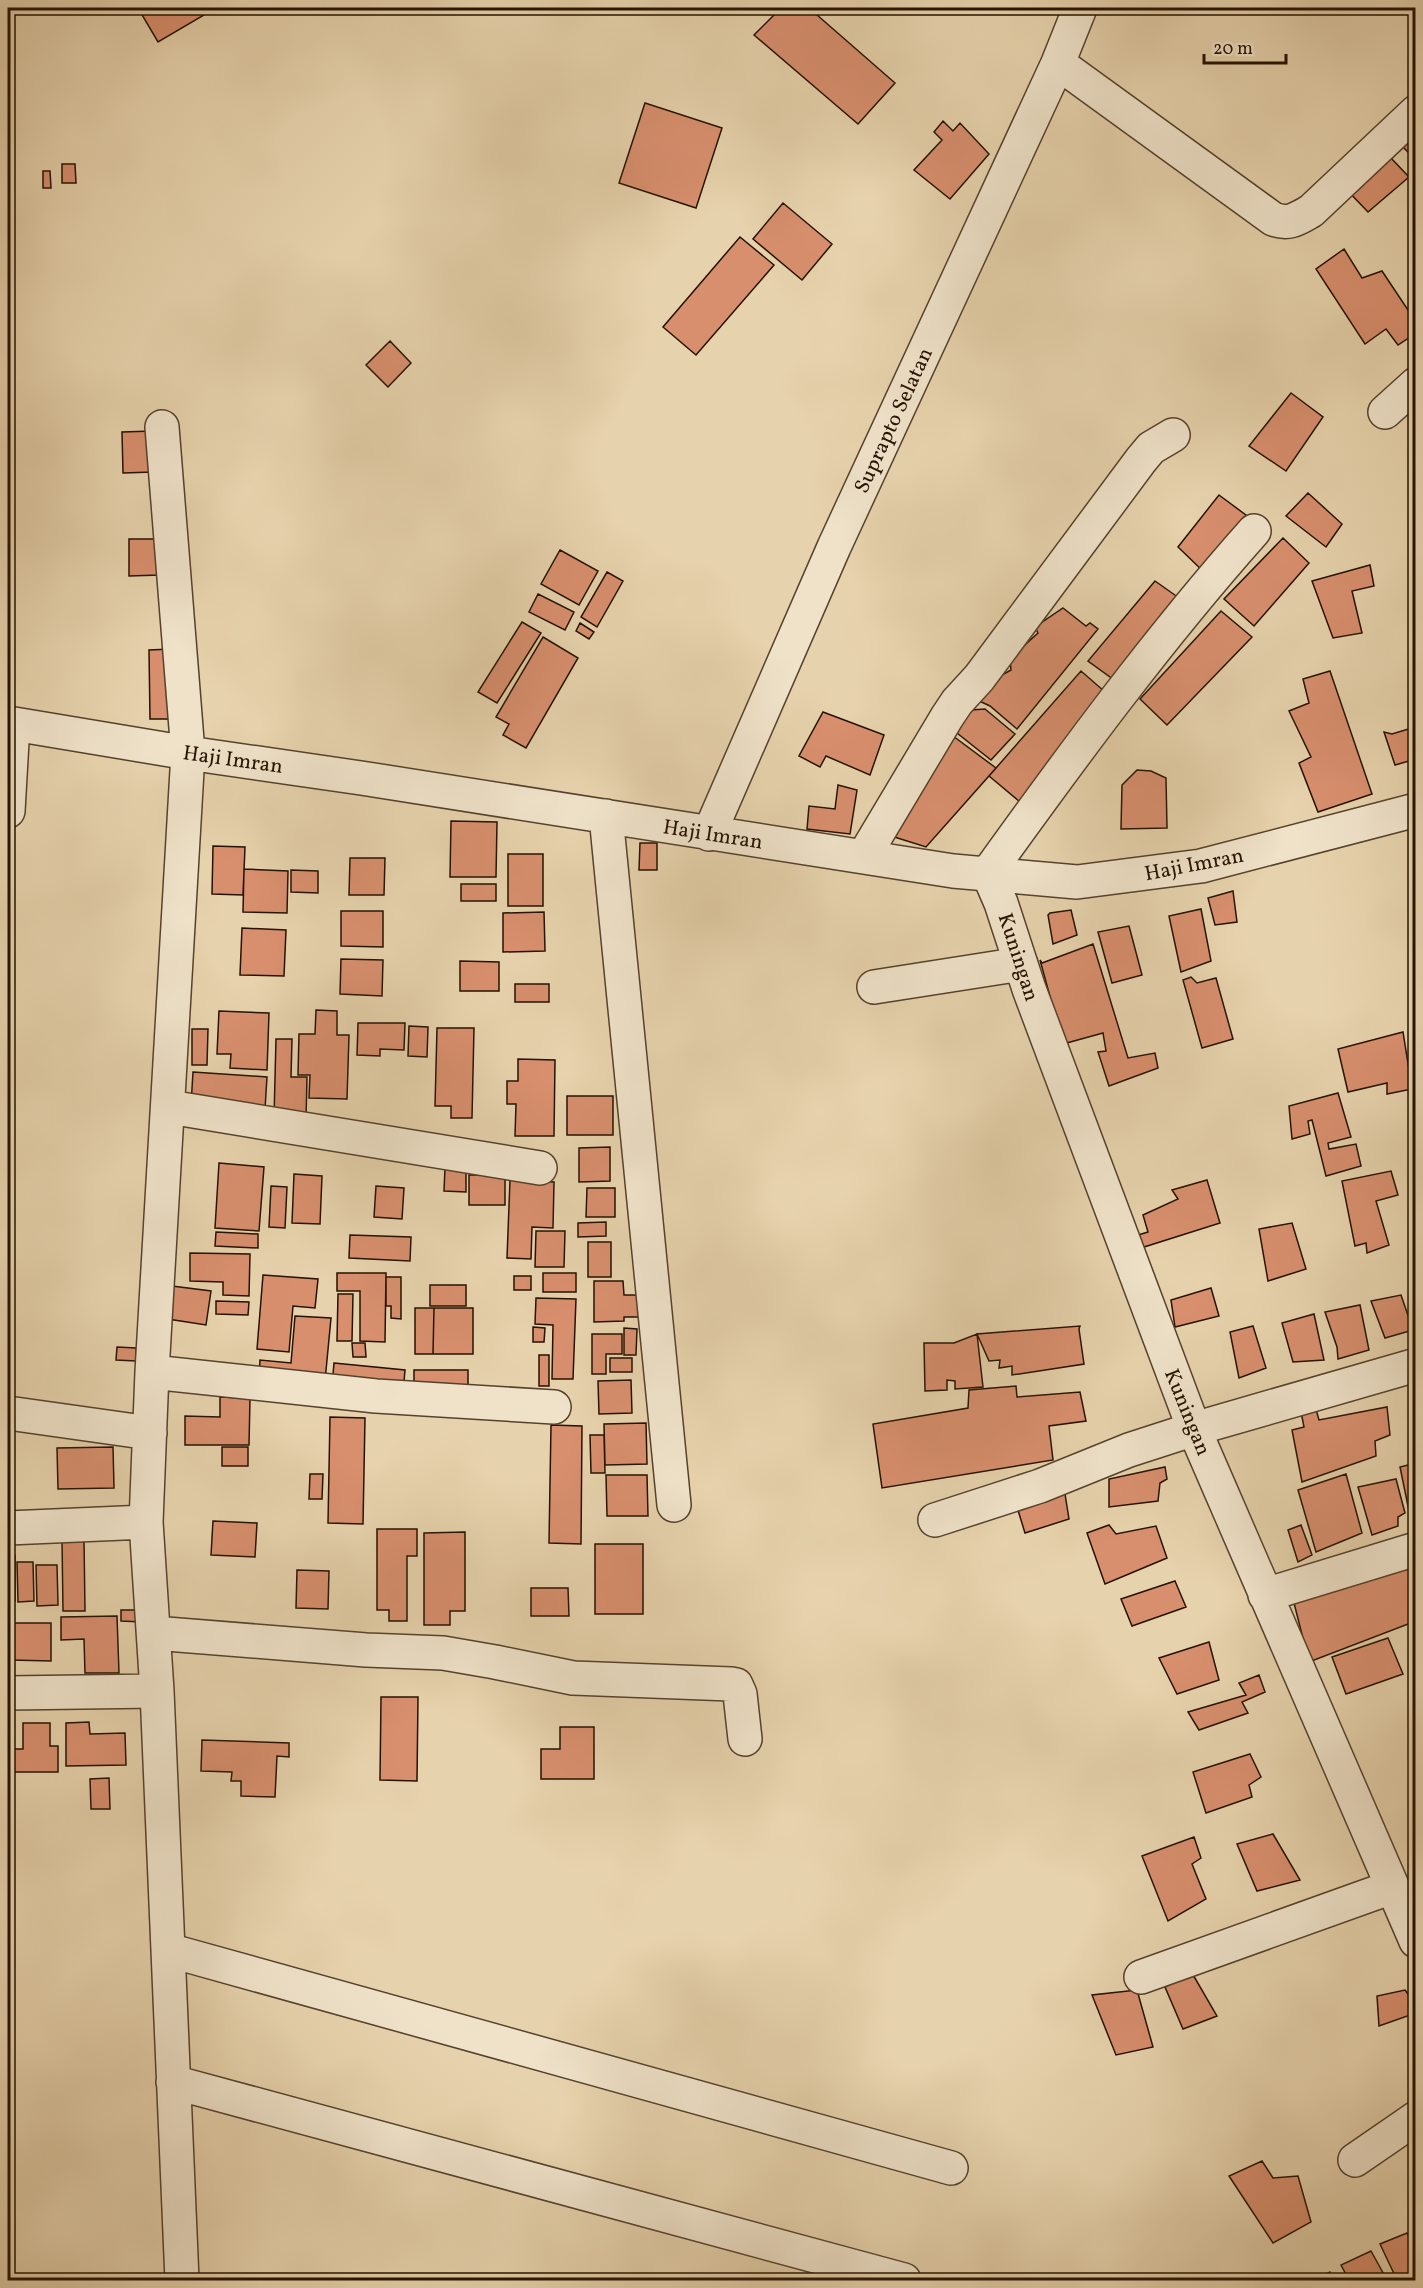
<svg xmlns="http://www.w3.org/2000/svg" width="1423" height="2288" viewBox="0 0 1423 2288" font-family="Vollkorn,serif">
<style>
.building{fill:#d88f6e;stroke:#251201;stroke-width:1.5}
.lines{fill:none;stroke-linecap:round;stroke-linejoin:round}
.minor-casing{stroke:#55422c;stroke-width:36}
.minor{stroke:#efe2c9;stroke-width:33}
.labels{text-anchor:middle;stroke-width:4.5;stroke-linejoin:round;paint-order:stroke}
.street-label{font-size:21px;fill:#251201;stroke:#efe2c9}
</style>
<rect width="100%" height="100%" fill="#e6d2ac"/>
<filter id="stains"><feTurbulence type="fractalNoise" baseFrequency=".00333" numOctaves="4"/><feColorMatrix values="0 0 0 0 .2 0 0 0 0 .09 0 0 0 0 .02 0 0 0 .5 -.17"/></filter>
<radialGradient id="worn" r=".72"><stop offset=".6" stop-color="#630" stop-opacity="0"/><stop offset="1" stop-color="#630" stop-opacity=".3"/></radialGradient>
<path class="building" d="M138,8H200L204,15L158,42Z
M781,8H809L895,83L858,124L754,35Z
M645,103L722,128L696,208L619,183Z
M943,121L953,131L960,123L989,154L950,199L914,170L942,140L934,132Z
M1416,128V160L1398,142Z
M1390,157L1409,177L1368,212L1346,189Z
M62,164H75L76,183H62Z
M43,171H50L51,188H43Z
M783,203L832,244L802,280L753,239Z
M740,237L774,265L696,355L663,327Z
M1344,249L1362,278L1382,271L1416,322V333L1398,345L1386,329L1365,344L1316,269Z
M390,341L411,363L388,387L366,365Z
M1291,393L1323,417L1286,471L1249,446Z
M152,431L153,472L123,473L122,432Z
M1308,493L1342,524L1326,547L1286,516Z
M1219,495L1254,521L1207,575L1178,547Z
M1283,538L1309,563L1254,626L1224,599Z
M129,539H160V575L129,576Z
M560,550L598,571L579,605L541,584Z
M1370,565L1374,586L1352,591L1362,633L1333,638L1312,581Z
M607,572L623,581L597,627L581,617Z
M1155,581L1189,605L1117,682L1088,661Z
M538,594L574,612L565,630L529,612Z
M1063,608L1086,626L1090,623L1098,629L1017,729L990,706L977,700L1000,676L1011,670L1010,658L1038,633L1035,627Z
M1221,611L1252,637L1167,725L1140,699Z
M522,622L541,633L497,703L478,692Z
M580,623L594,632L589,639L576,631Z
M543,637L578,658L526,748L503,735L509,724L496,717Z
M171,649L172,719H150L149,650Z
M1081,671L1112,698L1020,802L989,776Z
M1330,671L1372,794L1318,812L1299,763L1311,757L1289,711L1309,703L1303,679Z
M985,709L1015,734L991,760L957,733L961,721L971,710Z
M823,712L884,735L870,775L826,756L820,767L799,756Z
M1415,727L1416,759L1395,765L1384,732L1392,734Z
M953,736L996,768L926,847L888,835Z
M1137,770L1151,771L1166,778L1167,828L1121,829L1122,785Z
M838,785L857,790L850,834L807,829L809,806L835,809Z
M451,821L497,822L496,877H450Z
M640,843H657V870H639Z
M213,846L245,847L243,895L212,894Z
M508,854H543V906H508Z
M350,858H385L384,895H349Z
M244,869L288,871L287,913L243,912Z
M291,870L318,871V893L291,892Z
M461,884H496V901H461Z
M1233,891L1237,922L1215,925L1208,898Z
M1201,909L1211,961L1181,972L1169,916Z
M1071,910L1077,935L1053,944L1048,915L1050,913Z
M341,911H383V947L341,946Z
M544,912L545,951L503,952V913Z
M1129,926L1142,975L1112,983L1098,932Z
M242,928L286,930L284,976L240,975Z
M1093,944L1128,1058L1155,1053L1158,1068L1109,1086L1098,1052L1106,1051L1103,1033L1063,1044L1040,960L1042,963Z
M341,959L383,960L382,996L340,994Z
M460,961L499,962V991H460Z
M1191,977L1197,983L1216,978L1233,1039L1202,1048L1183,980Z
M515,984H549V1002H515Z
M316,1010L337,1011V1035H349L347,1099L309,1098L310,1075H298L299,1034H315Z
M219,1011L269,1013L267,1070L230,1068L231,1054H217Z
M358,1023H405L404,1050L380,1049V1056L357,1055Z
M409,1026L428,1027L427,1057L408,1056Z
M437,1028H474L472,1118H451V1106H435Z
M192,1029H208L207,1065H192Z
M1403,1032L1412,1089L1387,1094V1083L1348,1092L1338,1049Z
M276,1039H292L291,1077H307L306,1119L274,1118Z
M518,1059L555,1060L554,1136H515L516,1104H507V1081H518Z
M193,1072L267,1077L265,1109L191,1105Z
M1338,1093L1351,1137L1328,1143L1329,1149L1356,1144L1361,1166L1326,1176L1312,1120L1308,1121L1310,1134L1292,1139L1289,1106Z
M567,1096H613V1135H567Z
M610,1147V1181L579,1182V1148Z
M219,1163L264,1167L259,1231L215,1228Z
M445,1168H466V1192L444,1191Z
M1391,1171L1398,1195L1376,1201L1389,1245L1367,1253L1366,1243L1355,1246L1342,1181Z
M294,1174L322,1176L320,1224L292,1223Z
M469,1175H505V1205H469Z
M510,1180L554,1182L553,1228L532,1227L531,1259L507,1258Z
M1207,1180L1220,1223L1144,1247L1138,1235L1148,1232L1143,1215L1178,1199L1172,1190Z
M271,1186L287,1187L285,1228L269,1227Z
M376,1186L404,1188L402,1219L374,1217Z
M587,1188H615V1217H586Z
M606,1222V1236L578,1237V1223Z
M1292,1223L1306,1269L1268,1281L1259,1229Z
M536,1231H565L564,1267H535Z
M216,1232L258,1234V1248L215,1246Z
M350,1235L411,1237L410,1261L349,1258Z
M588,1242H611V1277H588Z
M190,1253L250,1254L249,1296L223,1295V1282L190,1281Z
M337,1273H386L385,1342L360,1341V1291H337Z
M543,1273H576V1292H543Z
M263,1275L318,1279L315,1308L293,1306L289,1352L257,1349Z
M514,1276H531V1290H514Z
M386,1277H401V1319L391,1318V1306H386Z
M594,1281H623L624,1295H639V1317H624V1321L594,1322Z
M430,1285H466V1306H430Z
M172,1286L211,1291L206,1325L168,1319Z
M1211,1288L1219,1316L1175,1327L1171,1300Z
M338,1294H353L352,1341H337Z
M1401,1295L1413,1330L1385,1338L1371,1301Z
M536,1298L576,1299L573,1379H552L553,1325L535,1324Z
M216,1301L249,1302L248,1315L216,1314Z
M1360,1305L1369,1350L1338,1359L1337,1347L1325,1312Z
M415,1308H434L433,1354H415Z
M434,1308H473V1354H433Z
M1314,1314L1324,1360L1293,1362L1282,1323Z
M295,1316L331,1318L325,1381L259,1376L260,1360L291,1363Z
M1080,1326L1079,1329L1084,1364L1012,1375V1366L999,1368L1000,1360L989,1361L977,1334Z
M1253,1326L1266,1368L1239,1378L1230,1332Z
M533,1327L545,1328L544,1342H533Z
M624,1328L637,1329L636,1355H624Z
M592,1334H622V1354H606V1374H592Z
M977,1334L983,1387L955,1389V1381L947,1380V1390L925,1391L924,1343H954Z
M352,1343H365L366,1357H353Z
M117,1347L136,1348V1361L116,1360Z
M539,1355H549V1386H539Z
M610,1358H632V1372H610Z
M334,1363L405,1370L403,1393L332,1386Z
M414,1370H468V1394H414Z
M631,1380L632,1413L599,1414L598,1381Z
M1016,1386L1017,1397L1080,1392L1086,1421L1049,1426L1053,1460L882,1488L873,1424L968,1408L969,1390Z
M220,1397L250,1398L249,1445H185V1416L220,1417Z
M1314,1402L1319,1420L1387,1407L1390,1435L1375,1441L1376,1456L1302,1482L1292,1430L1304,1427L1300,1407Z
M330,1417L365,1418L363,1524L328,1523Z
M646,1423L647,1464L605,1465L604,1424Z
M551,1425L582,1426L581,1544L549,1543Z
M590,1435H604L605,1473H591Z
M113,1447L114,1488L58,1489L57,1448Z
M222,1447H248V1466H222Z
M1416,1463V1508L1409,1511L1400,1467Z
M1165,1467L1167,1479L1160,1483L1158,1501L1109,1507V1479Z
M310,1474H323L322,1499H309Z
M1346,1474L1362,1533L1316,1552L1298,1490Z
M606,1475H647L648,1516H607Z
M1396,1479L1405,1513L1398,1517V1526L1372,1535L1358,1487Z
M1065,1494L1069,1519L1025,1533L1017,1507Z
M213,1521L257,1523L255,1557L211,1555Z
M1109,1525L1116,1534L1156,1526L1167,1558L1105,1584L1087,1533Z
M1301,1525L1312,1555L1298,1562L1288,1530Z
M377,1529H417V1556H407V1621H389V1610H377Z
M465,1532V1611H450V1625H424V1533Z
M62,1540H84L85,1611H63Z
M595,1544H643V1614H595Z
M8,1555H15V1601H8Z
M17,1562H33L34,1601L18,1602Z
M1406,1564L1416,1590V1621L1309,1662L1294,1603Z
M36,1565H57L58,1605L37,1606Z
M297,1570L329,1571L328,1609L296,1608Z
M1175,1581L1186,1607L1132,1626L1121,1599Z
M531,1588H568L569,1616H531Z
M121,1610H142V1622L121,1621Z
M117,1616L119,1673H85L84,1639L61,1640V1617Z
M11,1623H51V1661L11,1660Z
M1388,1638L1403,1674L1346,1694L1332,1657Z
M1209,1642L1219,1680L1177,1694L1159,1658Z
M1259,1675L1265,1692L1242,1702L1248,1713L1199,1730L1188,1712L1246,1695L1239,1683Z
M381,1697H418L417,1781L380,1780Z
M89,1722L90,1734L125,1733L126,1765L66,1766V1723Z
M23,1723H50V1746H58V1772H8V1749H23Z
M560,1727H594V1779H541V1749H560Z
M202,1740L289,1743V1757L277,1756L275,1797L241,1796V1781H231L232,1772L201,1771Z
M1250,1754L1261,1777L1249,1785L1252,1797L1206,1813L1193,1772Z
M109,1778L110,1809H91L90,1779Z
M1273,1834L1300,1880L1257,1891L1237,1844Z
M1194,1837L1201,1858L1192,1864L1206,1899L1168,1921L1142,1856Z
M1192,1973L1217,2016L1183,2029L1165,1987Z
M1137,1990L1153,2047L1116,2055L1092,1995Z
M1405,1990L1416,2005V2013L1379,2026L1377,1996Z
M1262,2161L1273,2178L1298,2176L1311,2222L1273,2243L1229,2176Z
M1407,2233L1416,2252V2280H1397L1380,2244Z
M1371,2251L1387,2280H1349L1341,2265Z
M1330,2272L1334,2280H1315Z"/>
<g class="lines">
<defs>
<path id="minor" d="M1058,63L1273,219C1289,225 1297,219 1311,211L1416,112
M1385,412L1416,384
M162,427L188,753L152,1372L146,1522L157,1691L182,2280
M1254,531C1158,639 1072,756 988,873L1001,903L1029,989L1194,1429L1416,1941
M8,723L188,753L361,778L953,871L1077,882L1201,866L1416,810
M8,811L13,724
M606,816L674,1505
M709,834L834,547L1058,63L1080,8
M864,856L947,717L957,702L979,678L1141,460L1151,448L1173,435
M874,987L1021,964
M169,1107L540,1168
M152,1372L376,1396L554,1407
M8,1413L150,1433
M935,1520L1040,1486L1129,1450L1194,1429L1416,1365
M8,1528L146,1522
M1265,1595L1416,1549
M154,1633L366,1650L443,1653L495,1662L573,1678L731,1684L736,1685L740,1694L745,1739
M8,1693L157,1691
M168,1950L951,2168
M1141,1977L1392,1887
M173,2082L904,2280
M1355,2160L1416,2118"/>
</defs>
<use href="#minor" class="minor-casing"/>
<use href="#minor" class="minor"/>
</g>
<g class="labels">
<g class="street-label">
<text transform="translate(893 420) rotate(-65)" y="7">Suprapto Selatan</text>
<text transform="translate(233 759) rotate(8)" y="7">Haji Imran</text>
<text transform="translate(713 834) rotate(9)" y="7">Haji Imran</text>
<text transform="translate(1194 864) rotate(-11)" y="7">Haji Imran</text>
<text transform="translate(1019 957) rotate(72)" y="7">Kuningan</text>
<text transform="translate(1188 1412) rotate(68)" y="7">Kuningan</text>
</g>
</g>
<rect width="1423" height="2288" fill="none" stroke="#e6d2ac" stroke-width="30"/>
<rect x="9" y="9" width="1405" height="2270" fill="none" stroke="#251201" stroke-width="3"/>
<rect x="15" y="15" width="1393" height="2258" fill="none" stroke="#251201" stroke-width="1.5"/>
<path d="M1204 54v9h82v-9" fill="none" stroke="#251201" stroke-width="3"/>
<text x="1213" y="54" font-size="18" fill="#251201" stroke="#efe2c9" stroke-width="4.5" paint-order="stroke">20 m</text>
<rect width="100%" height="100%" filter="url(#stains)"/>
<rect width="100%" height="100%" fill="url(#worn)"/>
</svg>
